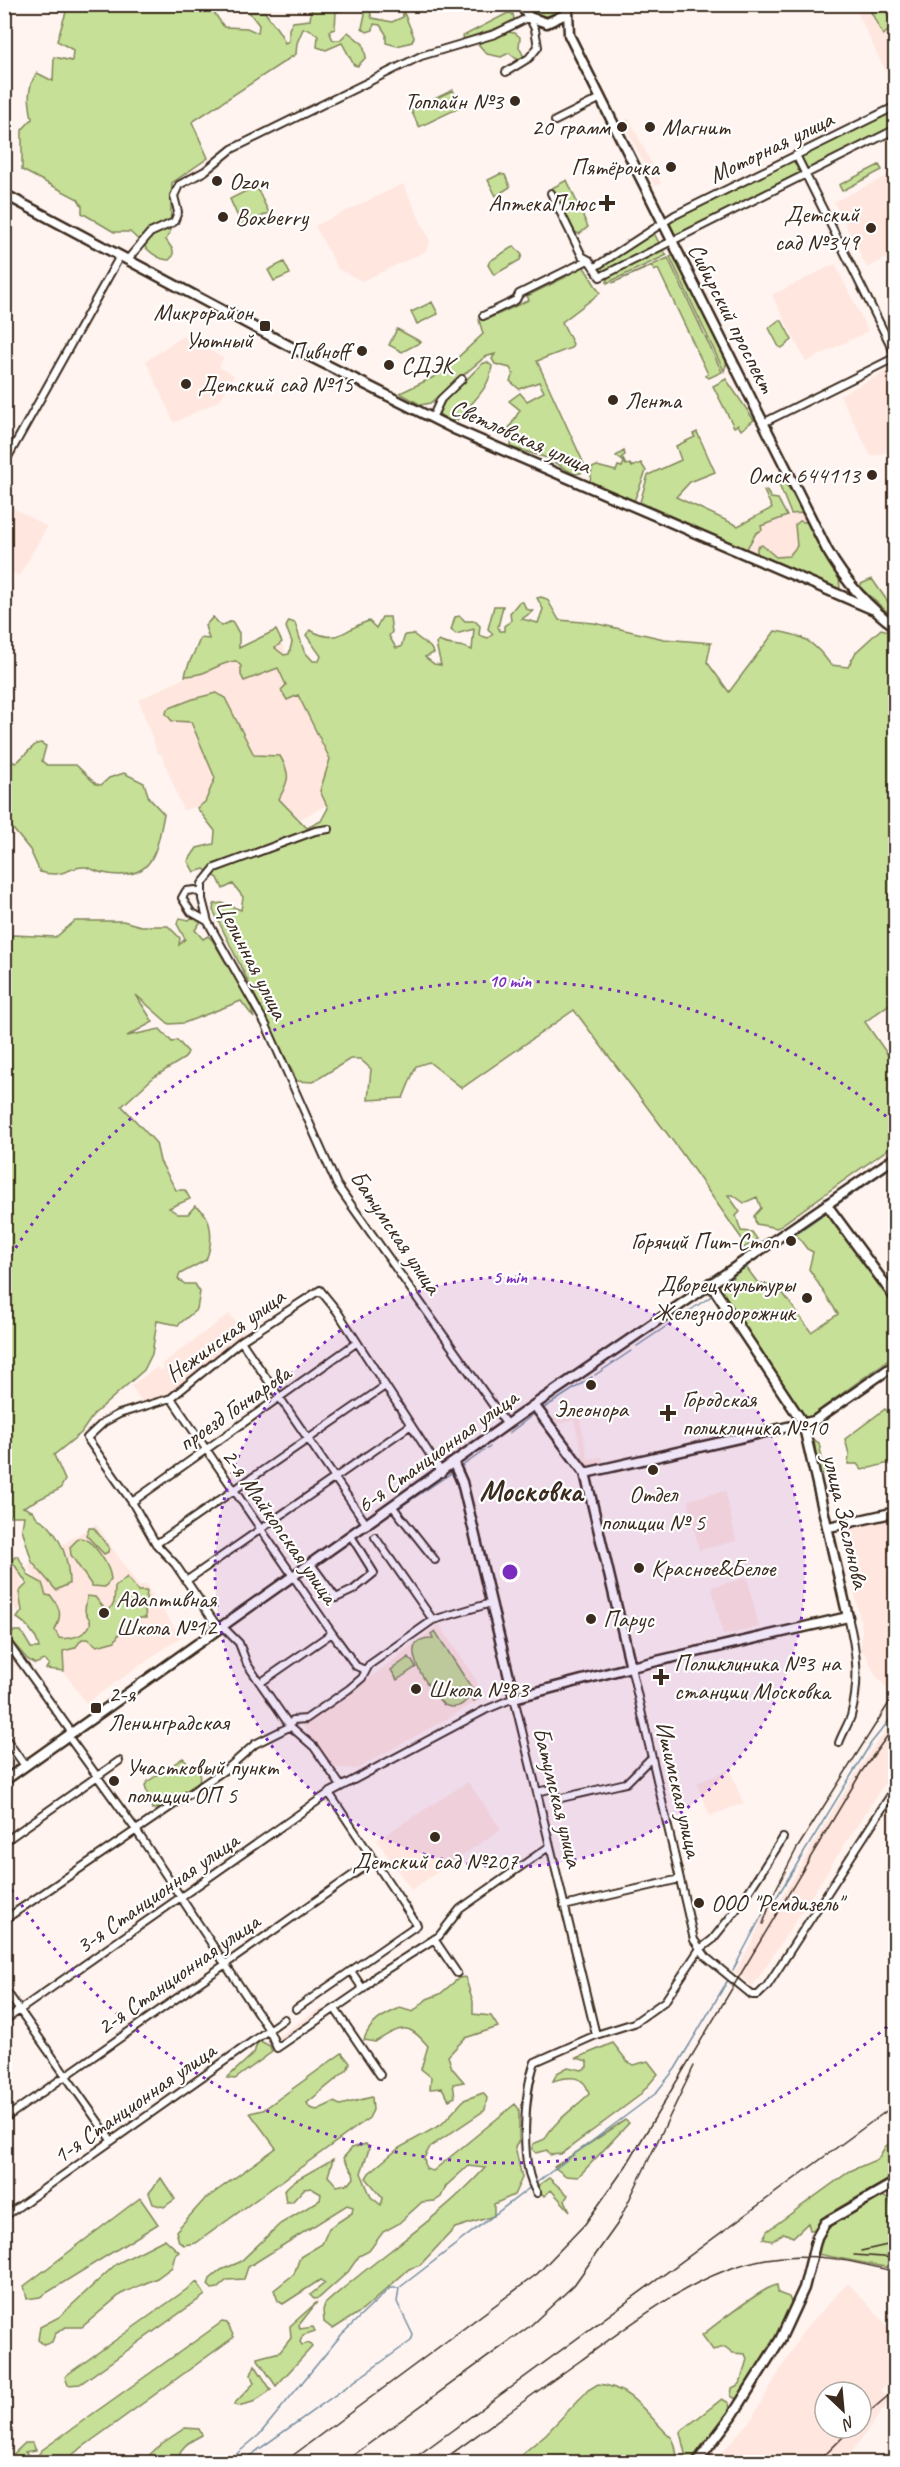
<svg xmlns="http://www.w3.org/2000/svg" width="900" height="2467" viewBox="0 0 900 2467" font-family="Caveat,sans-serif">
<style>
.built{fill:#ffe6de;fill-rule:evenodd}
.green{fill:#c6e097;stroke:#80855a;stroke-width:1.5}
.lines{fill:none;stroke-linecap:round;stroke-linejoin:round}
.stream{stroke:#738ea1;stroke-width:1.5}
.street-casing{stroke:#3b2a1e;stroke-width:10}
.secondary-casing{stroke:#3b2a1e;stroke-width:13}
.street{stroke:#fff;stroke-width:6}
.secondary{stroke:#fff;stroke-width:8}
.rail{stroke:#3b2a1e;stroke-width:1.5}
.ring{fill:none;stroke:#7b2cbf;stroke-width:3;stroke-dasharray:3 6}
.poi-dot{fill:#3b2a1e;stroke:#fff;stroke-width:2}
.labels{text-anchor:middle;stroke-width:4.5;stroke-linejoin:round;paint-order:stroke}
.poi-label{font-size:24px;fill:#3b2a1e;stroke:#fff;text-anchor:start}
.street-label{font-size:24px;fill:#3b2a1e;stroke:#fff}
.district-label{font-size:30px;font-weight:bold;fill:#3b2a1e;stroke:#fff}
.centre{fill:#7b2cbf;stroke:#fff;stroke-width:3}
.ring-label{font-size:18px;text-anchor:middle;font-weight:bold;fill:#7b2cbf;stroke:#fff;stroke-width:4.5;stroke-linejoin:round;paint-order:stroke}
</style>
<rect width="100%" height="100%" fill="#fff4f0"/>
<filter id="ink" filterUnits="userSpaceOnUse"><feTurbulence type="fractalNoise" baseFrequency=".0167" numOctaves="2"/><feDisplacementMap in="SourceGraphic" scale="12" xChannelSelector="R" yChannelSelector="G"/><feConvolveMatrix kernelMatrix="1 2 1 2 8 2 1 2 1" color-interpolation-filters="sRGB"/></filter>
<g filter="url(#ink)">
<path class="built" d="M854,5H895V87L880,60Z
M629,118L661,183L655,186L623,121Z
M895,172V254L867,268L834,202Z
M403,184L430,241L426,251L362,281L338,269L315,226Z
M835,264L868,331L806,362L772,295Z
M183,336L223,358L219,367L234,375L220,400L174,423L146,361Z
M895,367V451L871,456L840,395Z
M5,503L47,527L19,576L5,568Z
M803,511L809,523H797L795,530L797,546L789,556L776,557L766,547L759,556L743,550L749,548L760,527Z
M276,633L328,736L351,792L300,819L271,790L183,810L161,753L158,754L139,700Z
M229,1314L246,1333L171,1392L143,1403L131,1386L157,1367L160,1371L164,1368L162,1364Z
M576,1413L579,1415L588,1459L602,1457L604,1465L585,1466L574,1420L556,1424L554,1417Z
M725,1491L736,1541L699,1550L688,1500Z
M895,1516V1696L876,1676L865,1653L861,1651L862,1629L842,1532Z
M96,1524L139,1587L145,1584L181,1637L86,1703L29,1622L54,1605L27,1566Z
M4,1545L27,1591L18,1613L5,1591Z
M747,1578L759,1627L723,1635L712,1587Z
M439,1624L476,1680L482,1699L356,1769L331,1767L302,1724L378,1672Z
M895,1719V1767L753,1986L735,1972L752,1942L767,1907L775,1903L768,1921L837,1804L871,1750Z
M730,1770L743,1803L710,1816L697,1783Z
M468,1782L501,1829L411,1890L377,1840Z
M321,2008L324,2012L280,2041L277,2037Z
M848,2283L895,2334L896,2375L880,2390L891,2399L844,2462H714L752,2418L804,2330ZM825,2392H861V2428H825Z"/>
<path class="green" d="M325,4L368,5L372,18L392,22L403,17L402,5H409L402,8L414,37L412,42L397,46L386,43V34L380,25L374,24L373,30L367,32L362,28L365,14L360,5L336,12L335,29L329,31L333,40H340L348,32L363,44L366,57L358,66L354,65L342,43L326,50L317,47L318,36L309,29H303L297,43L296,54L192,122L208,158L172,183L170,231L166,240L173,250V256L169,260C153,260 142,242 130,232H114L82,213V206L78,199L22,170V130L32,119C29,102 26,88 37,73L53,81L54,57L72,61L73,50L57,41L66,12L73,5H214L215,14L224,27L247,28L258,33L259,25L249,12H265C272,23 280,30 285,43L289,41V29L293,22L310,20L312,5Z
M527,5H565C555,19 537,20 527,5Z
M876,5H883L893,27L883,35L870,10Z
M508,13L513,14L514,20L509,24L464,39L463,36Z
M506,32L515,33L520,37L519,47L524,57L518,60L509,53L501,57L487,54L479,45L480,40Z
M453,90L461,107L419,127L411,110Z
M895,111V127L806,172L799,157Z
M793,160L800,173L675,236L669,222Z
M879,165L882,170L842,191L839,185Z
M500,174L505,175L510,187L496,196L488,180Z
M567,180L588,227L579,234L575,232L552,188Z
M256,186L269,213L242,226L230,199Z
M653,231L659,243L603,271L601,267Z
M514,246L522,255L520,260L494,275L488,265L490,261Z
M662,249L667,255L607,283L608,275Z
M674,255L727,362L724,371L670,257Z
M668,258L722,372L709,378L705,376L708,374L658,269L654,271L652,266L612,283Z
M284,262L290,274L274,281L268,270Z
M578,266L584,267L600,293L562,322L573,344L571,348L537,361L584,464L581,473L574,474L547,458L510,447L514,436L508,430L520,410L509,401L520,393L527,401L544,392L539,382L519,389L510,381L513,374L510,368L495,364L492,359L495,354L485,357L430,403L421,405L400,393L440,374L483,334L479,320L485,317L488,319L529,300L527,296L566,277L569,271Z
M432,302L438,314L417,324L411,312Z
M779,320L782,321L792,340L782,348L779,347L769,328Z
M397,329L421,342L402,352L389,345Z
M487,362L492,366C490,389 471,403 457,420L450,421L440,415L438,408L482,364Z
M726,379L754,420L741,430L738,425L734,427L713,386Z
M697,432L715,472L690,482L676,497L738,526L772,508L764,491L766,490L771,498L778,499L787,516L761,526L762,530L756,533L746,550L640,502L648,475L681,460L676,446L695,437L693,434Z
M624,451L625,455L622,457L626,465L630,464L632,467L641,463L646,471L634,501L590,482L592,468L597,466L616,471L618,466L622,467L624,462L616,456Z
M776,477L784,480C789,492 800,499 803,513L791,514Z
M800,521L809,523L839,576L840,589L757,554V547L762,545L776,557L789,556L797,546L795,525Z
M872,579L895,612V619L861,588V584Z
M541,597L547,599L559,620L594,623L664,639L711,643L707,662L729,692L775,631C804,635 814,642 831,665L848,667L856,652L881,629L888,631L896,641L892,649L896,655L895,1000L865,1022L895,1065V1144L777,1228L756,1224L754,1216L761,1208L757,1197L744,1203L733,1195H728L740,1212L736,1216L741,1231L752,1232L757,1239L741,1250L742,1239L681,1152L574,1010L462,1088L429,1062L416,1066L403,1098L368,1100L371,1069L360,1059H350L313,1082L297,1081L213,910L214,904L222,903L241,910L243,897L233,884L223,889L218,878L204,869L194,872L188,861L197,848L214,844L215,831L197,808L205,802L215,778L191,722L172,721L166,714L167,709L193,699L216,693L225,698L254,755L280,756C291,775 289,780 279,799L307,828L321,821L328,808L320,791L330,759L298,695L287,700L281,690L286,685L278,668L244,681L241,675V666L236,661C216,663 208,676 185,676C188,660 196,653 200,638L209,639L205,626L213,617L221,626L232,621L239,633V648L276,630L282,642L275,648L284,655L289,654L292,642L286,627L289,621L295,623L304,651L313,661H319L321,656L306,635L310,630C340,646 342,629 369,621L376,628L382,617H390L392,632L389,636L396,648L401,647L405,635L413,634L430,647L434,653L425,657L434,664L441,665L436,644L439,641C450,647 461,644 472,650L474,629L456,634L451,630L455,617L460,616L465,621H475L480,626L479,635L488,638L493,634L488,629L494,606H503L498,627L500,631H504V626L511,621L510,613L519,602H523L526,609L533,611L522,619L538,623L543,609L537,598Z
M41,743L46,746L42,761L47,765H76L96,784L101,785L109,778L124,773L144,783L149,798L164,814C156,854 153,883 103,873C97,872 91,868 85,867C69,866 65,879 40,872L30,850L5,819L4,758L16,763L36,744Z
M194,916L202,920L195,930L203,939L208,936L213,941L249,1001L254,1018L241,1001L184,1023L169,1024L136,995L153,1022L127,1036L160,1029L172,1042L177,1040L188,1052L185,1058L154,1077L122,1106L156,1143L160,1161L176,1190H185L190,1199L169,1208L178,1214H188L195,1206C214,1215 213,1243 206,1260L180,1274L178,1279L185,1284H195L200,1292L197,1309L178,1325L157,1321L152,1354L144,1370L94,1414L81,1433L54,1455L65,1480L60,1489L23,1507L34,1512C37,1521 41,1518 47,1524C63,1541 69,1562 69,1584L56,1590L32,1562L22,1529L24,1516H5L4,939L13,935L56,937L75,921H123L141,926H168L180,938L179,945L185,939L177,924L180,918L189,920Z
M828,1211L895,1306V1355L807,1419L718,1286L746,1267L758,1283L777,1285L811,1332L838,1314L809,1269L813,1252L807,1249L795,1233Z
M895,1408V1464L893,1462L862,1470L857,1464H848L849,1454L845,1439L885,1409L889,1413Z
M814,1440L819,1443L825,1474L819,1473Z
M89,1528H94L109,1548L108,1552L104,1554L86,1535Z
M79,1538C93,1538 110,1566 111,1579L105,1587L92,1586L71,1555L70,1547Z
M15,1556H18L29,1576L42,1583L46,1595L51,1596C61,1609 62,1615 55,1630L59,1638C69,1640 85,1636 90,1625C92,1618 86,1617 85,1611C85,1607 87,1600 87,1596L95,1597L104,1608L109,1610L114,1603L115,1587L127,1577L138,1591H147L146,1599L150,1603L145,1610L146,1618H140L121,1630L115,1641L97,1646L88,1639H82L75,1648L63,1651L64,1671L46,1669L49,1664L44,1660L35,1664L27,1659L9,1638L14,1631H21L31,1648H39C37,1636 27,1624 17,1618L22,1611L19,1592L27,1584L12,1561Z
M435,1631L478,1698L474,1701L470,1695C464,1706 456,1710 444,1705C431,1692 390,1637 433,1638L431,1634Z
M409,1657L416,1667L397,1680L391,1670Z
M183,1758L200,1773L199,1784L186,1794L157,1809H152L145,1786L147,1782Z
M465,1977L473,2001V2014L491,2016L498,2027L465,2038L448,2056L452,2068L464,2082L453,2084L455,2097L449,2100L442,2088L430,2089L431,2077L421,2069L428,2046C407,2021 402,2026 375,2042L364,2040C369,2022 384,2015 400,2008L413,2012L427,1999L440,1994L459,1978Z
M258,2040L270,2046L272,2052L235,2079L227,2078L254,2053Z
M613,2043L627,2061L633,2065L648,2061L658,2074L639,2096L561,2154L550,2155L547,2150L536,2153L532,2149L533,2144L545,2139C552,2123 576,2107 589,2094C585,2074 568,2076 553,2081L557,2073L568,2067L582,2070L587,2067V2061L577,2058Z
M342,2053L350,2063L347,2070L307,2103L310,2108L317,2110L334,2102L340,2105L372,2097L373,2110L369,2118L196,2243L184,2245L179,2242L176,2231L204,2200L276,2148L250,2113L263,2110Z
M483,2093L487,2098L485,2110L430,2147L424,2158L426,2169L433,2171L515,2104L519,2109V2141L515,2146L522,2178L514,2195L494,2204V2216L455,2228L420,2265L409,2269L363,2310L333,2329L324,2322L323,2310L325,2304C377,2257 438,2220 485,2168L468,2166L446,2186L441,2197L435,2201L422,2202L398,2224L383,2232L369,2251L359,2256L348,2272L319,2298L314,2299L310,2295L325,2283L320,2280L283,2304L278,2301L274,2290L294,2274L300,2257L322,2244L329,2228L352,2213L353,2207L347,2205L248,2267L244,2279L227,2280L218,2288L212,2289L208,2285L210,2279L221,2270L240,2262L280,2224L320,2200L321,2194L311,2188L304,2189L292,2202H286L284,2190L294,2181L333,2159L328,2176L337,2186L350,2183L354,2178L353,2172L343,2158L352,2148L366,2144L369,2149L361,2173L371,2197L381,2205L383,2198L366,2178L369,2173L399,2148L442,2124L464,2100Z
M625,2120L629,2123L578,2177L566,2176L554,2167Z
M892,2141L895,2142V2176L826,2215L813,2230H810L808,2223L793,2237L784,2233L772,2241L763,2239L767,2231L850,2171L878,2159L885,2147Z
M161,2178L175,2199L164,2207L153,2204L149,2193Z
M549,2178L568,2195L565,2200L570,2211L551,2190L544,2196L536,2187Z
M880,2194L890,2201L895,2225V2269L817,2254C824,2218 850,2212 880,2194Z
M140,2198L158,2224L40,2297L27,2299L24,2286Z
M165,2239L179,2252L175,2255L172,2267L157,2278L121,2294L82,2327H66L55,2334L52,2342L44,2345L38,2340L40,2327L59,2317L116,2264Z
M197,2282L205,2295L80,2384L68,2385L65,2377L68,2374Z
M777,2285L778,2293L789,2297L792,2305C782,2326 756,2390 736,2399L731,2396L732,2388L740,2384L747,2359L745,2354L733,2353L725,2347L713,2350L702,2335C718,2323 761,2288 777,2285Z
M317,2302L299,2325L300,2329L313,2327L315,2331L303,2335L300,2342L302,2345L309,2343L312,2347L276,2386L257,2358L280,2352L291,2338L290,2326Z
M222,2322L227,2323L234,2337L62,2462H5L25,2443H32L36,2450L25,2452L34,2460L42,2450Z
M255,2365L271,2390L253,2402L238,2406L234,2404L254,2383L251,2375Z
M598,2384C633,2387 648,2417 672,2438L675,2445L678,2462H513L546,2434L588,2390Z
M722,2399L729,2403C734,2422 705,2446 694,2460L687,2462L680,2432Z
M185,2428L199,2429L202,2435C191,2441 181,2445 179,2458L171,2462H142L161,2444Z"/>
<g class="lines">
<path class="stream" d="M834,1207L892,1167
M798,1232L827,1212
M721,1292L735,1274L748,1266
M637,1346L713,1295
M595,1375L631,1351
M544,1408L592,1377
M509,1433L534,1414
M487,1449L490,1447
M462,1466L484,1451
M399,1508L453,1472
M358,1536L391,1513
M775,1900L871,1743L896,1712
M733,1970L768,1904
M536,2183L655,2094L675,2069L728,1980
M227,2462L259,2435L342,2334L390,2288H399L532,2186
M241,2462L411,2341L413,2335L397,2302L399,2288"/>
<defs>
<path id="street" d="M555,121L601,98
M796,155L896,356
M551,193L582,256L589,260
M128,259L150,233L174,222L178,212L174,196L179,185L205,171L232,149L421,56L495,34L529,17L535,29L538,47L529,58L506,72
M595,267L675,215L896,106
M483,316L516,300L519,294L584,262L589,260L600,277L896,129
M432,418L441,399L462,379
M763,423L896,357
M4,464L120,256
M329,829L315,831L215,868L202,884V899L208,922L266,1025L337,1185L507,1425
M201,894L195,890L186,891L182,898L191,912L207,921
M241,1341L367,1525
M171,1398L332,1633L356,1666L365,1670
M132,1502L356,1343
M393,1507L435,1560
M375,1537L433,1620
M156,1544L385,1386
M311,1564L336,1598L353,1590L374,1573L351,1536
M186,1581L411,1425
M223,1627L239,1643L247,1664L290,1726L314,1747L341,1786
M219,1629L175,1564L156,1544L132,1502L87,1438L104,1422L119,1414L171,1398L241,1341L320,1290L337,1311L442,1473
M4,1638L72,1733
M631,1667L694,1940L707,1958L752,1995H758L767,1986L896,1787
M260,1683L332,1633
M4,1736L25,1766
M68,1736L136,1830L269,2030L277,2048L363,1989L376,1976L439,1936L460,1909L550,1846
M839,1743C842,1734 848,1725 851,1716C860,1681 857,1652 848,1617
M537,1792L554,1788L557,1799L626,1783L652,1757
M4,1842L119,1761
M564,1906L680,1879
M4,1920L229,1767L255,1744L289,1727L293,1720L306,1719L349,1689L362,1678L369,1665L433,1620L491,1603
M434,1939L457,1973
M351,1971L363,1989
M4,1988L111,2140
M296,2009L417,1925L329,1793
M335,2009L380,2075
M4,2021L329,1793L485,1710L514,1698L596,2035
M4,2119L373,1861
M537,2193C519,2166 524,2092 535,2062L596,2035L634,2023L665,2001L699,1950L712,1940L740,1905L783,1838
M4,2217L284,2019"/>
<path id="secondary" d="M520,4L529,17L547,23L564,15L571,4
M568,11L569,35L827,550C845,581 866,606 896,627
M4,194L295,349L454,429L872,609
M827,1205L896,1299
M534,1405L585,1473L631,1667
M454,1464L462,1482L514,1698L631,1667L848,1617L803,1423L710,1283
M585,1473L814,1421L896,1364
M829,1527L896,1512
M4,1781L534,1405L896,1157
M697,2462L732,2416L780,2340L804,2288L817,2237L825,2223L896,2182"/>
</defs>
<use href="#street" class="street-casing"/>
<use href="#secondary" class="secondary-casing"/>
<use href="#street" class="street"/>
<use href="#secondary" class="secondary"/>
<path class="rail" d="M763,1924L774,1893L796,1850L896,1692
M861,2251L896,2243
M854,2255L896,2258
M861,2419L896,2389
M284,2462L537,2274L585,2224L626,2166L862,1771L896,1724
M344,2462L530,2326L574,2285L618,2223L694,2066
M409,2462L896,2104
M440,2462C487,2428 533,2394 580,2361C635,2321 697,2271 766,2259C810,2251 852,2261 896,2272
M818,2462L852,2428"/>
</g>
</g>
<circle cx="510" cy="1572" r="295" fill="#7b2cbf" fill-opacity=".12"/>
<g class="ring">
<circle cx="510" cy="1572" r="295"/>
<path d="M894 2021A591 591 0 0 1 6 1881M6 1263A591 591 0 0 1 894 1123"/>
</g>
<g class="poi-dot">
<circle cx="515" cy="101" r="6"/>
<circle cx="622" cy="127" r="6"/>
<circle cx="650" cy="127" r="6"/>
<circle cx="671" cy="167" r="6"/>
<circle cx="217" cy="181" r="6"/>
<path d="M604 194h6v6h6v6h-6v6h-6v-6h-6v-6h6z"/>
<circle cx="223" cy="217" r="6"/>
<circle cx="871" cy="228" r="6"/>
<rect x="259" y="320" width="12" height="12" rx="3"/>
<circle cx="362" cy="351" r="6"/>
<circle cx="389" cy="365" r="6"/>
<circle cx="186" cy="384" r="6"/>
<circle cx="613" cy="400" r="6"/>
<circle cx="872" cy="475" r="6"/>
<circle cx="791" cy="1241" r="6"/>
<circle cx="807" cy="1298" r="6"/>
<circle cx="591" cy="1385" r="6"/>
<path d="M665 1404h6v6h6v6h-6v6h-6v-6h-6v-6h6z"/>
<circle cx="653" cy="1470" r="6"/>
<circle cx="639" cy="1568" r="6"/>
<circle cx="104" cy="1613" r="6"/>
<circle cx="591" cy="1619" r="6"/>
<path d="M658 1668h6v6h6v6h-6v6h-6v-6h-6v-6h6z"/>
<circle cx="416" cy="1689" r="6"/>
<rect x="90" y="1702" width="12" height="12" rx="3"/>
<circle cx="114" cy="1781" r="6"/>
<circle cx="435" cy="1837" r="6"/>
<circle cx="699" cy="1903" r="6"/>
</g>
<g class="labels">
<g class="poi-label">
<text x="503" y="109" text-anchor="end">Топлайн №3</text>
<text x="610" y="135" text-anchor="end">20 грамм</text>
<text x="662" y="135">Магнит</text>
<text x="659" y="175" text-anchor="end">Пятёрочка</text>
<text x="229" y="189">Ozon</text>
<text x="595" y="211" text-anchor="end">АптекаПлюс</text>
<text x="859" y="222" text-anchor="end">Детский<tspan x="859" dy="28">сад №349</tspan></text>
<text x="235" y="225">Boxberry</text>
<text x="253" y="320" text-anchor="end">Микрорайон<tspan x="253" dy="28">Уютный</tspan></text>
<text x="350" y="359" text-anchor="end">Пивноff</text>
<text x="401" y="373">СДЭК</text>
<text x="198" y="392">Детский сад №15</text>
<text x="625" y="408">Лента</text>
<text x="860" y="483" text-anchor="end">Омск 644113</text>
<text x="779" y="1249" text-anchor="end">Горячий Пит-Стоп</text>
<text x="795" y="1292" text-anchor="end">Дворец культуры<tspan x="795" dy="28">Железнодорожник</tspan></text>
<text x="682" y="1407">Городская<tspan x="682" dy="28">поликлиника №10</tspan></text>
<text x="591" y="1417" text-anchor="middle">Элеонора</text>
<text x="653" y="1502" text-anchor="middle">Отдел<tspan x="653" dy="28">полиции № 5</tspan></text>
<text x="651" y="1576">Красное&amp;Белое</text>
<text x="116" y="1607">Адаптивная<tspan x="116" dy="28">Школа №12</tspan></text>
<text x="603" y="1627">Парус</text>
<text x="674" y="1671">Поликлиника №3 на<tspan x="674" dy="28">станции Московка</tspan></text>
<text x="428" y="1697">Школа №83</text>
<text x="108" y="1702">2-я<tspan x="108" dy="28">Ленинградская</tspan></text>
<text x="126" y="1775">Участковый пункт<tspan x="126" dy="28">полиции ОП 5</tspan></text>
<text x="435" y="1869" text-anchor="middle">Детский сад №207</text>
<text x="711" y="1911">ООО "Ремдизель"</text>
</g>
<g class="street-label">
<text transform="translate(771 147) rotate(-26)" y="8">Моторная улица</text>
<text transform="translate(732 318) rotate(63)" y="8">Сибирский проспект</text>
<text transform="translate(521 436) rotate(24)" y="8">Светловская улица</text>
<text transform="translate(252 959) rotate(63)" y="8">Целинная улица</text>
<text transform="translate(396 1232) rotate(56)" y="8">Батумская улица</text>
<text transform="translate(225 1335) rotate(-36)" y="8">Нежинская улица</text>
<text transform="translate(234 1408) rotate(-35)" y="8">проезд Гончарова</text>
<text transform="translate(437 1451) rotate(-36)" y="8">6-я Станционная улица</text>
<text transform="translate(846 1521) rotate(77)" y="8">улица Заслонова</text>
<text transform="translate(280 1526) rotate(55)" y="8">2-я Майкопская улица</text>
<text transform="translate(679 1789) rotate(77)" y="8">Ишимская улица</text>
<text transform="translate(558 1797) rotate(76)" y="8">Батумская улица</text>
<text transform="translate(157 1893) rotate(-35)" y="8">3-я Станционная улица</text>
<text transform="translate(178 1974) rotate(-35)" y="8">2-я Станционная улица</text>
<text transform="translate(134 2103) rotate(-35)" y="8">1-я Станционная улица</text>
</g>
<g class="district-label">
<text x="531" y="1501">Московка</text>
</g>
</g>
<circle cx="510" cy="1572" r="9" class="centre"/>
<g class="ring-label">
<text x="510" y="987">10 min</text>
<text x="510" y="1283">5 min</text>
</g>
<rect width="900" height="2467" fill="none" stroke="#fff" stroke-width="24"/>
<rect x="12" y="12" width="876" height="2443" fill="none" stroke="#3b2a1e" stroke-width="2" filter="url(#ink)"/>
<g transform="translate(843 2410) rotate(154)"><circle r="28" fill="#ffffff" stroke="#b1aaa5" stroke-width="1.5"/>
<path d="M0-4.5L10 22L0 15L-10 22Z" fill="#3b2a1e"/>
<text y="-9" font-size="16" font-weight="bold" text-anchor="middle" fill="#3b2a1e">N</text>
</g>
</svg>
